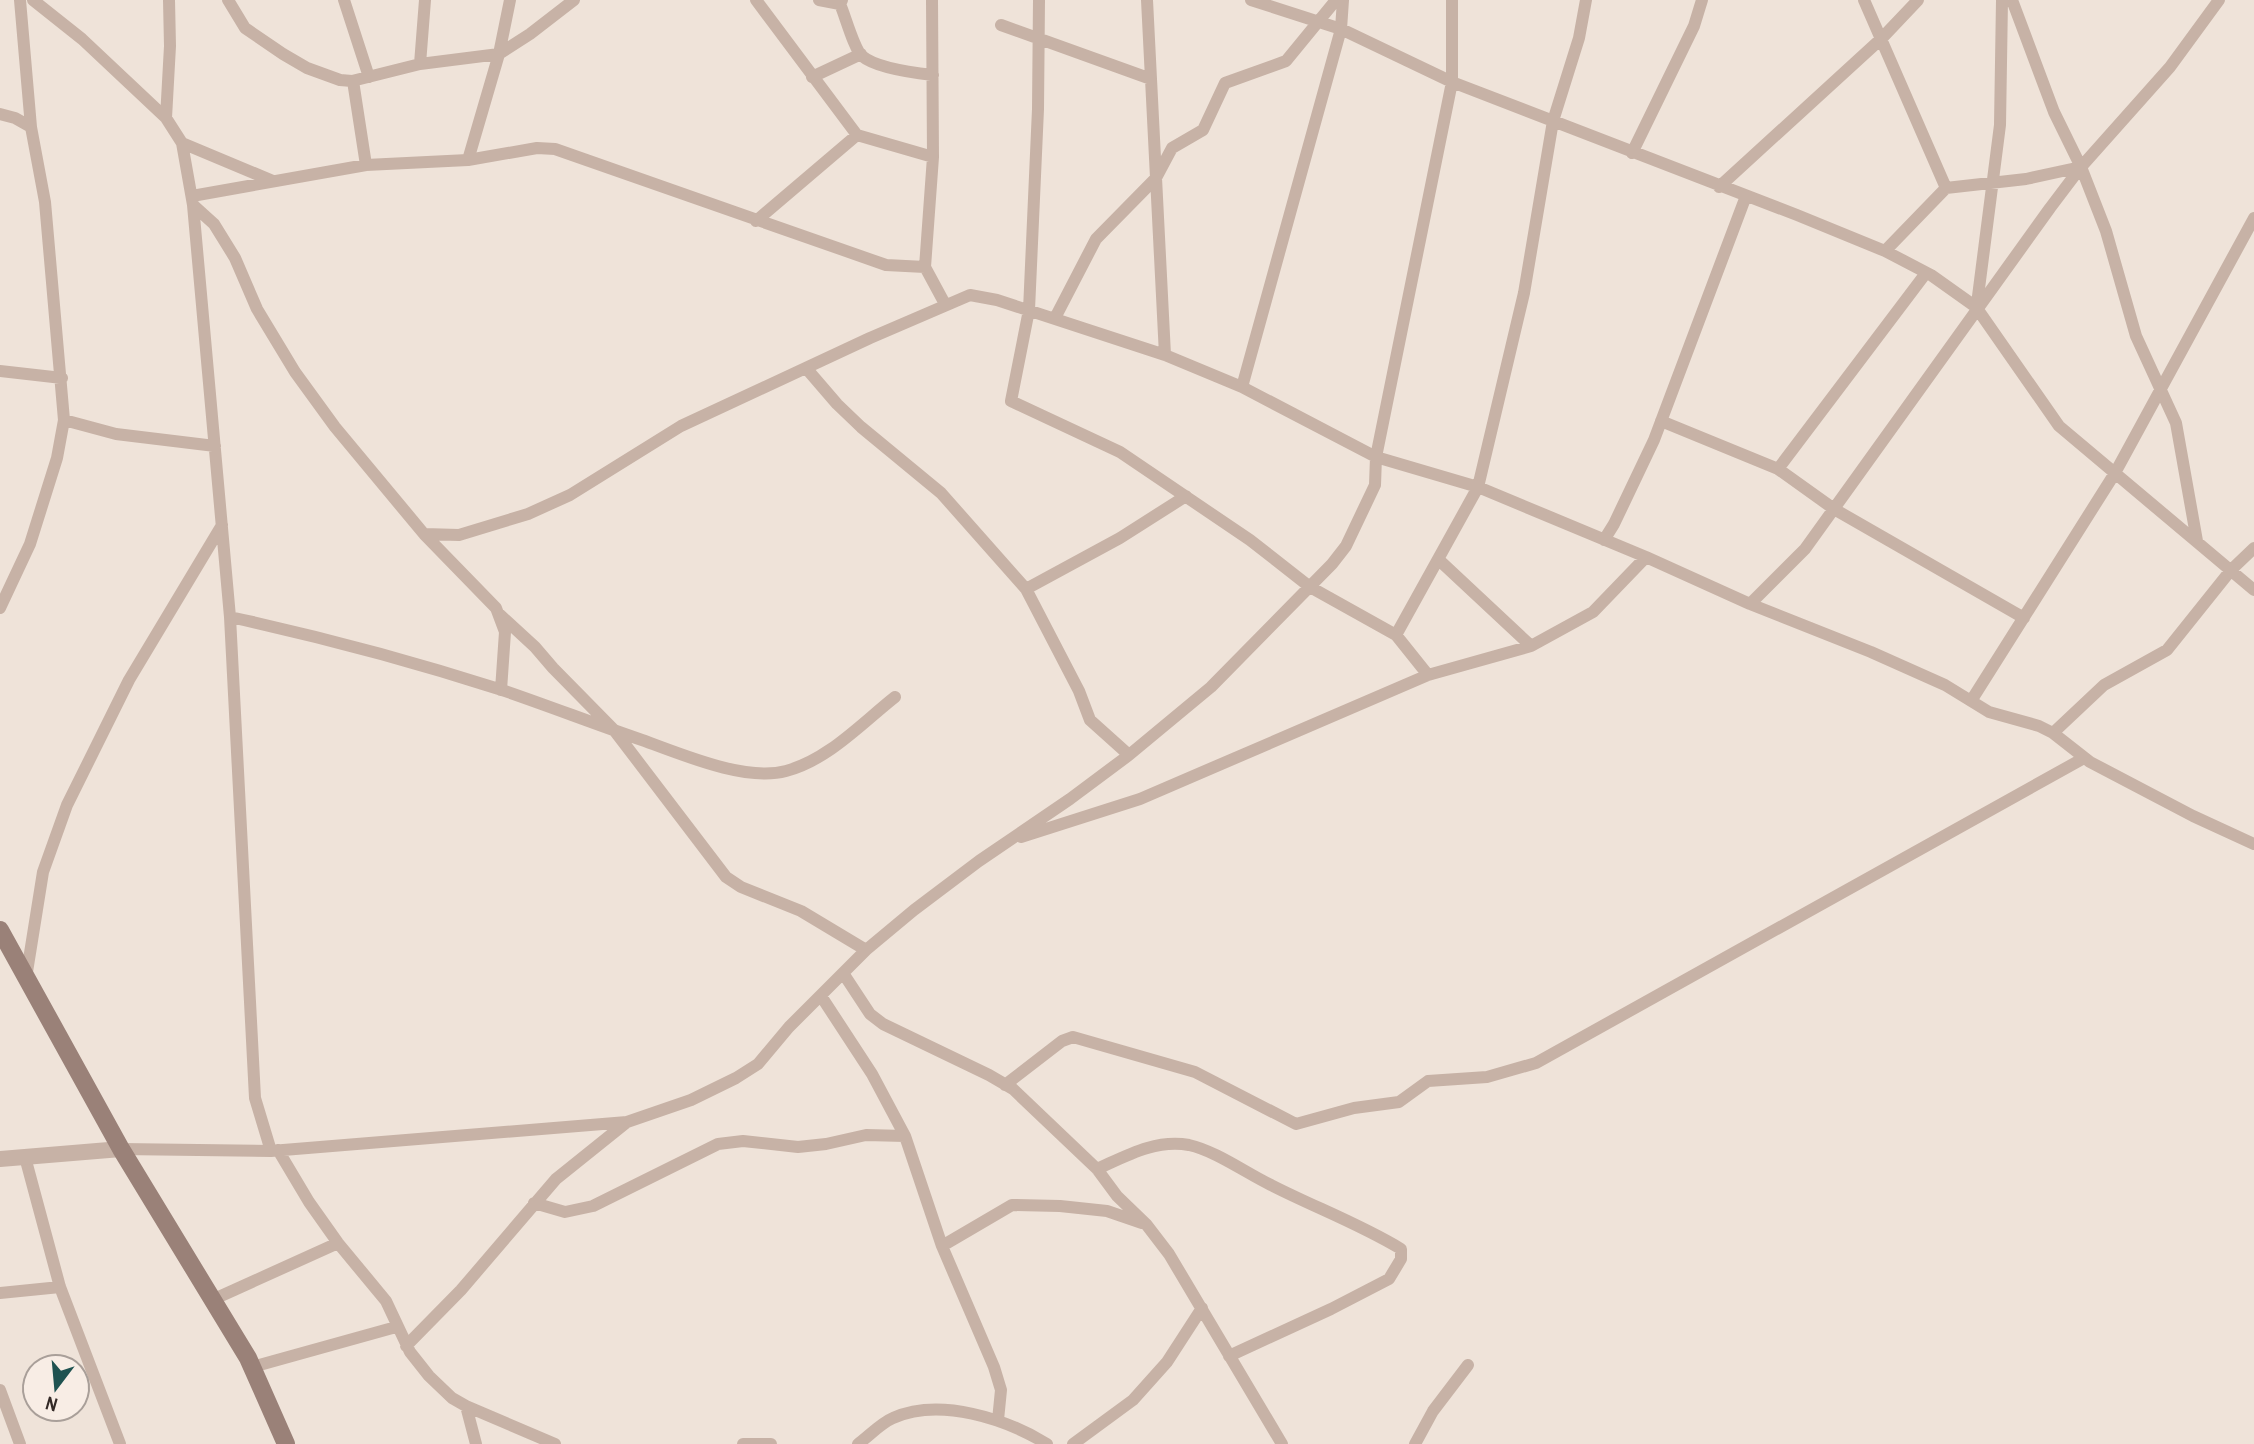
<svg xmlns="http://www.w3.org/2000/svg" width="2254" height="1444" viewBox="0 0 2254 1444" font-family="'Archivo Narrow',sans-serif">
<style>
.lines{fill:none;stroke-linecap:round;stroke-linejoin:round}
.minor{stroke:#c7b2a6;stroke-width:12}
.tertiary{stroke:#c7b2a6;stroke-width:16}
.secondary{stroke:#9a8178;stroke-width:18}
</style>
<rect width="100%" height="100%" fill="#efe3d9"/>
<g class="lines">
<path class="minor" d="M33,0L82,39L166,118
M169,0L170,46L166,118L182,143L193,205L214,224L235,258L257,309L295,372L335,427L424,534L459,535L528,514L570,495L681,426L870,338L970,295L997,300L1165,355L1242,387L1376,457L1478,487L1646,557L1750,604L1871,652L1945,685L1989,712L2039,726L2053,733L2090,762L2193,816L2254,844
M228,0L245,28L283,54L307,68L340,80L352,81L420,64L499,54L530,34L574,0
M344,0L369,77
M756,0L857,135L933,157
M819,0L840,4
M842,0L840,4C845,15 854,49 862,56C876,68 915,73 933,75
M932,0L933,157L925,267L945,304
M1039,0L1038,109L1029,310L1011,401L1120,452L1250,540L1310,587L1396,635L1428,675
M1147,0L1165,355
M1251,0L1341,29L1452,82L1797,215L1885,251L1931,275L1976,307L2059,426L2254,590
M1864,0L1946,188
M2012,0L2054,112L2081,167L2106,231L2136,336L2176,423L2197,541
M1001,25L1151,79
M420,64L425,0
M812,77L861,54
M353,81L366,165
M0,114L15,118L31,127
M182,143L273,181
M1632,153L1694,26L1702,0
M468,160L499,54L510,0
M1719,187L1882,38L1918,0
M192,196L366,165L468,160L537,148L555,149L886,265L925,267
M193,205L230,617L255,1098L271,1151
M756,221L857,135
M1885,251L1946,188L2026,179L2081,167
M1977,304L2000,125L2002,0
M1055,318L1096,239L1156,178L1172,148L1203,130L1225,83L1286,61L1336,0
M806,368L837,404L861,427L941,493L1026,589L1079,691L1090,720L1129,755
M0,371L62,378
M1242,387L1341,29L1343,0
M64,420L116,434L215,446
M1661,421L1778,469L1926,273
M1778,469L1834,509L2024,618
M424,534L496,608L505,632L501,690
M1604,540L1614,524L1654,440L1746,196
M1439,560L1531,646
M1026,589L1120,538L1186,496
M1750,604L1805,549L2050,208L2081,167L2170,67L2219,0
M0,608L30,544L57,458L64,420L45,202L31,127L20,0
M498,613L535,647L553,668L614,730L726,877L741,887L801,911L866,950
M230,617C322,637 412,661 502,690C549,706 595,724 642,740C681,754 745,782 786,771C828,760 862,723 895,697
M1396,635L1478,487L1524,293L1553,121L1579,38L1586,0
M1971,701L2115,473L2254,218
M2053,733L2104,685L2167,650L2231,570L2254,548
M1021,837L1140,799L1428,675L1531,646L1593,612L1646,557
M843,973L870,1014L883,1024L989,1075L1013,1089L1097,1169L1117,1196L1146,1224L1169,1254L1282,1444
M26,978L43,872L67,805L129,680L222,525
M821,996L872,1074L905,1136L942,1246L994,1367L1001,1390L998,1420
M1005,1085L1062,1041L1073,1037L1195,1072L1296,1124L1354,1108L1399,1102L1428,1081L1487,1077L1536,1063L2084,758
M121,1149L271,1151L627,1122L691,1100L736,1078L758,1064L789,1027L866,950L914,910L979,861L1070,799L1129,755L1211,687L1332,564L1346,546L1375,485L1376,457L1452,82V0
M278,1150L309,1202L338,1243L386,1301L410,1352L429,1376L452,1398L466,1406L555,1444
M25,1157L60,1287L120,1444
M1097,1169C1126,1156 1155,1139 1189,1145C1216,1151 1246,1173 1271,1185C1314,1207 1360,1224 1401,1249V1259L1389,1279L1331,1309L1229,1356
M534,1203L565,1212L593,1206L718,1144L743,1141L798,1147L826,1144L866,1135L905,1136
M942,1246L1012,1205L1060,1206L1107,1211L1142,1223
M0,1293L60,1287
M212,1300L338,1243
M406,1346L461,1290L556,1179L627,1122
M252,1367L396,1327
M0,1390L20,1444
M466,1406L476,1444
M743,1444H771
M858,1444C869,1436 881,1423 893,1418C940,1397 1006,1419 1047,1444
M1073,1444L1133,1400L1167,1362L1202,1308
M1415,1444L1433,1411L1468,1365"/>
<path class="tertiary" d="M0,1159L121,1149"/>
<path class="secondary" d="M0,930L121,1149L248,1358L286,1444"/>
</g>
<g transform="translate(56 1388) rotate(196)"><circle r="33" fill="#f8ede5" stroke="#a99f99" stroke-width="2"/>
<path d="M0-5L12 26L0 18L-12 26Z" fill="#1f5250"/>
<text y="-10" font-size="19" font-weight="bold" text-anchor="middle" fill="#332926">N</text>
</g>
</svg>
